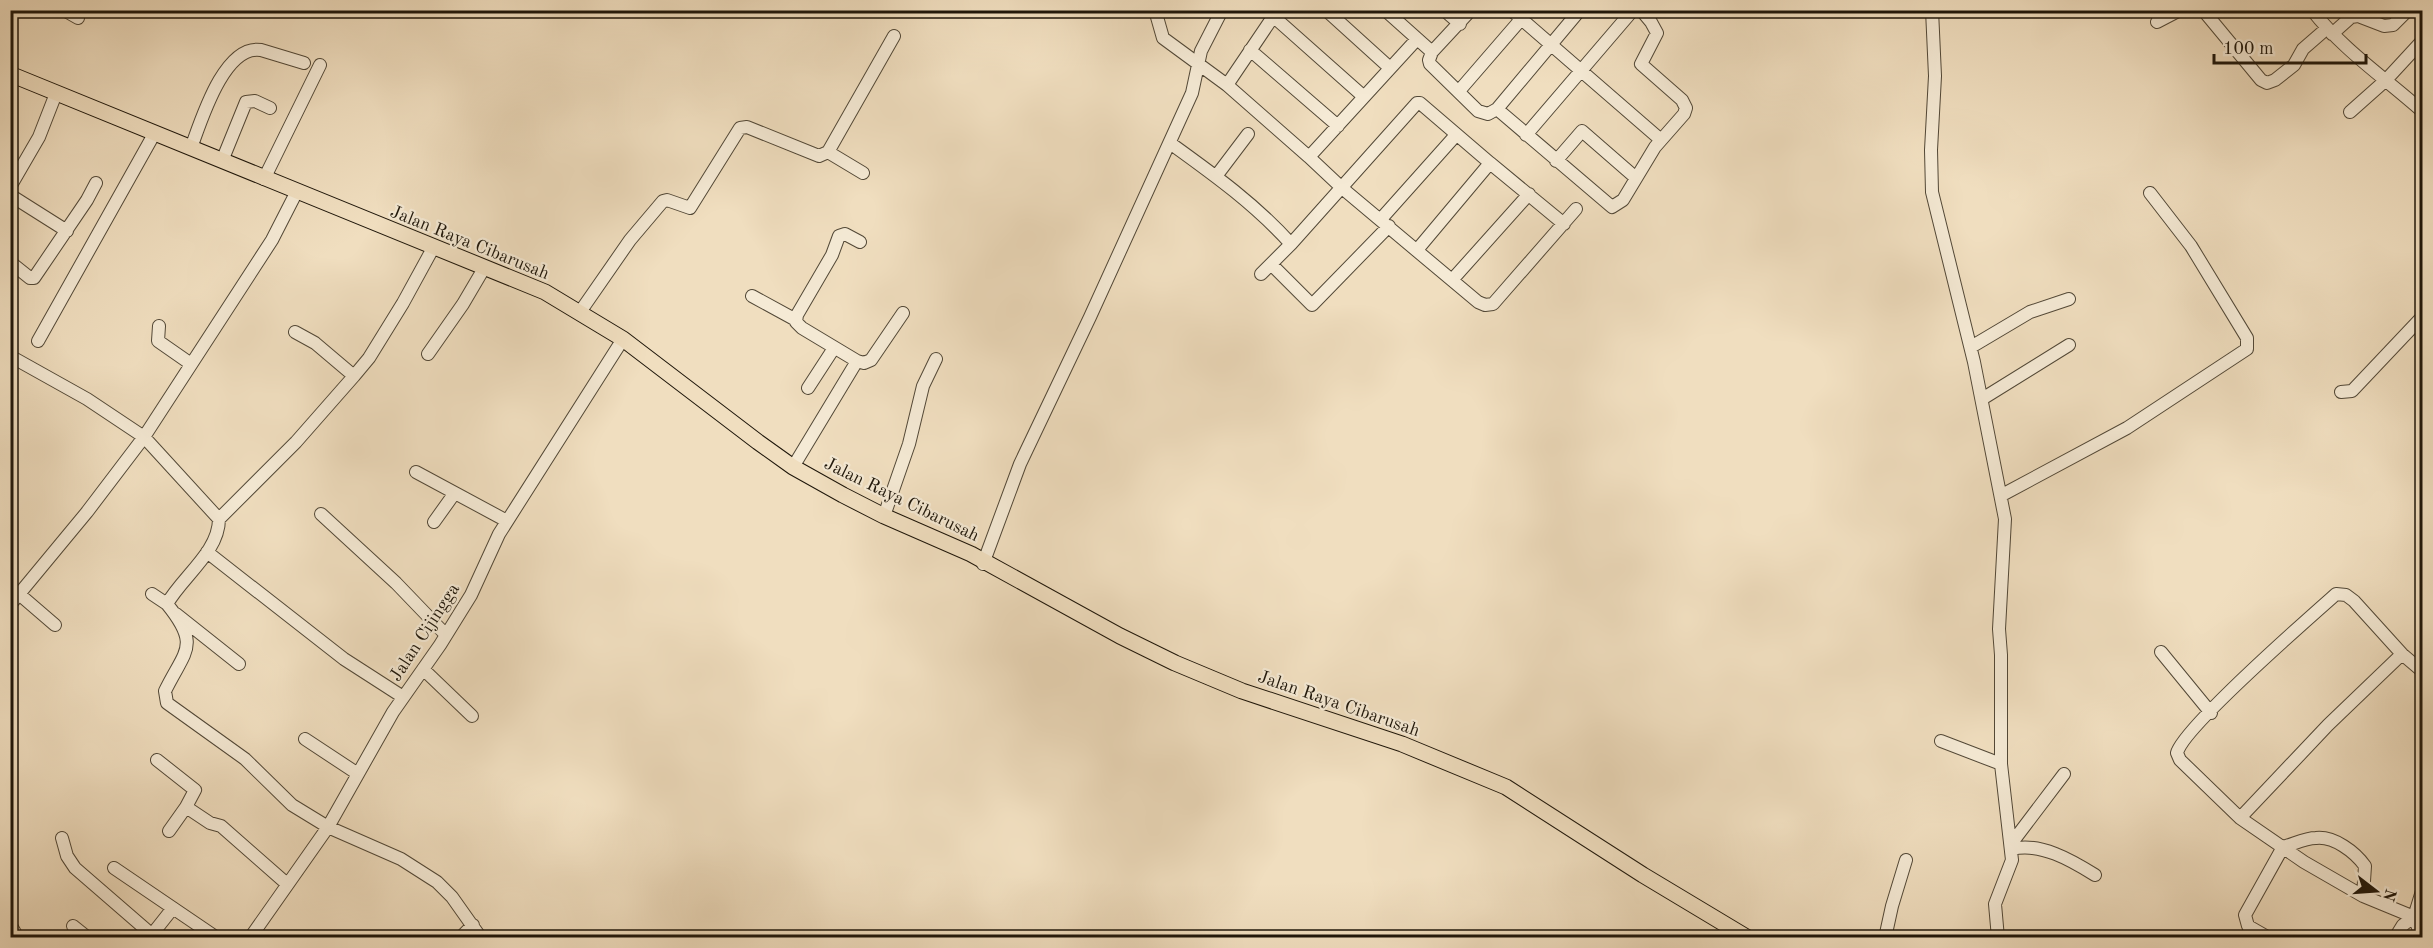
<svg xmlns="http://www.w3.org/2000/svg" width="2433" height="948" viewBox="0 0 2433 948" font-family="'Old Standard TT',serif">
<style>
.lines{fill:none;stroke-linecap:round;stroke-linejoin:round}
.minor-casing{stroke:#524837;stroke-width:14}
.major-casing{stroke:#1e160a;stroke-width:17}
.minor{stroke:#f5ead5;stroke-width:12}
.major{stroke:#f0debf;stroke-width:15}
.labels{text-anchor:middle;stroke-width:4.5;stroke-linejoin:round;paint-order:stroke}
.street-label{font-size:18px;fill:#1e160a;stroke:#f5ead5}
</style>
<rect width="100%" height="100%" fill="#f0debf"/>
<filter id="stains"><feTurbulence type="fractalNoise" baseFrequency=".00333" numOctaves="4"/><feColorMatrix values="0 0 0 0 .2 0 0 0 0 .09 0 0 0 0 .02 0 0 0 .5 -.17"/></filter>
<radialGradient id="worn" r=".72"><stop offset=".6" stop-color="#630" stop-opacity="0"/><stop offset="1" stop-color="#630" stop-opacity=".3"/></radialGradient>
<g class="lines">
<defs>
<path id="minor" d="M64,10L78,18
M1155,10L1163,38L1227,85L1309,157L1417,39
M1326,10L1390,68
M1385,10L1432,52
M1444,10L1460,24
M1471,10L1432,52L1429,60L1430,64L1478,111L1488,114L1497,109L1612,207L1623,200L1655,147L1684,114L1686,108L1682,100L1641,64L1657,33L1651,22L1641,10
M1511,10L1661,140
M1932,10L1935,76L1931,150L1932,192L1974,362L2005,519L1999,629L2001,655V764L2012,860L1995,904L1998,938
M2203,10L2261,80L2267,83L2275,80L2294,65L2303,49L2326,29
M2312,10C2343,50 2385,78 2422,111
M1274,17L1363,96
M2157,22L2180,10
M2332,34L2351,17L2358,16L2384,26L2393,25L2408,10
M1250,50L1338,126
M1227,85L1277,11
M1459,91L1529,10
M1497,109L1580,10
M2350,112L2386,80L2422,41
M1526,135L1633,10
M1170,143C1213,174 1255,204 1291,244
M191,148C201,121 224,44 261,50L304,63
M828,152L863,173
M1309,157L1342,188L1478,302L1485,305L1493,304L1576,209
M222,161L246,102L255,101L270,108
M1556,161L1582,131L1636,178
M1217,175L1248,134
M264,179L320,65
M10,187L39,137L55,96
M10,195L67,231
M1381,219L1456,135
M1417,250L1490,163L1564,224
M10,262L30,278H34L87,200L96,183
M1271,264L1312,305L1389,226
M1261,274L1291,244L1417,103H1420L1490,163
M1452,280L1529,194
M752,296L796,320
M580,312L630,240L663,201L667,200L690,208L740,128L747,127L819,156L828,152L894,36
M159,326L158,341L191,364
M295,332L315,343L354,376
M38,341L153,136
M1971,347L2030,312L2069,299
M428,354L463,304L483,270
M10,356L87,399L144,437L219,519C219,552 182,577 167,604C201,646 185,650 165,691L167,703L245,759L292,805L328,827L401,859L437,882L452,897L481,938
M857,361L864,363L871,360L903,313
M808,388L834,348
M2341,392L2352,391L2422,317
M1982,399L2069,345
M793,467L857,361L802,328L796,322L797,315L832,255L839,236L845,234L860,242
M416,472L507,521
M2002,495L2127,428L2247,349V338L2191,246L2150,193
M321,514L396,583L446,635
M884,516L909,444L923,386L936,359
M219,519L296,442L354,376L369,358L403,303L432,250
M434,522L454,494
M207,552L344,659L403,697
M983,564L1020,464L1090,317L1192,93L1201,51L1222,10
M19,594L55,625
M152,594L167,604
M10,605L87,512L144,437L272,240L295,195
M176,614L239,664
M2161,652L2211,713
M423,669L472,716
M305,739L358,774
M1941,741L2001,764
M157,760L195,790L186,807
M2240,818L2328,725L2402,654
M169,831L186,807L210,823L221,826L287,884
M62,838L67,856L75,868L150,933L154,932L173,908
M2011,844L2064,774
M2012,849C2040,842 2071,860 2095,875
M114,868L217,938
M2414,917L2363,896L2304,862L2240,818L2180,760L2177,753C2182,729 2310,617 2336,594L2346,595L2354,601L2402,654L2422,671
M10,924L18,938
M73,926L88,938
M250,938L328,827L393,712L440,645L471,595L499,534L623,339
M460,938L473,925
M1885,938L1892,906L1906,860
M2269,938L2248,926L2245,915L2283,847C2294,844 2305,838 2316,838C2334,836 2355,852 2365,866L2363,896
M2395,938L2403,925L2419,913
M2422,938L2414,917L2422,891"/>
<path id="major" d="M10,74L545,292L623,339L758,442L793,467L843,495L884,516L971,554L1120,636L1175,663L1242,691L1402,744L1506,787L1643,875L1748,938"/>
</defs>
<use href="#minor" class="minor-casing"/>
<use href="#major" class="major-casing"/>
<use href="#minor" class="minor"/>
<use href="#major" class="major"/>
</g>
<g class="labels">
<g class="street-label">
<text transform="translate(470 242) rotate(22)" y="6">Jalan Raya Cibarusah</text>
<text transform="translate(902 499) rotate(26)" y="6">Jalan Raya Cibarusah</text>
<text transform="translate(424 632) rotate(-57)" y="6">Jalan Cijingga</text>
<text transform="translate(1339 703) rotate(19)" y="6">Jalan Raya Cibarusah</text>
</g>
</g>
<rect width="2433" height="948" fill="none" stroke="#f0debf" stroke-width="36"/>
<rect x="12" y="12" width="2409" height="924" fill="none" stroke="#1e160a" stroke-width="3"/>
<rect x="18" y="18" width="2397" height="912" fill="none" stroke="#1e160a" stroke-width="1.5"/>
<g transform="translate(2376 891) rotate(107)" stroke="#f5ead5" stroke-width="4.5" paint-order="stroke">
<path d="M0-4.5L10 22L0 15L-10 22Z" fill="#1e160a"/>
<text y="-9" font-size="16" font-weight="bold" text-anchor="middle" fill="#1e160a">N</text>
</g>
<path d="M2214 54v9h152v-9" fill="none" stroke="#1e160a" stroke-width="3"/>
<text x="2223" y="54" font-size="18" fill="#1e160a" stroke="#f5ead5" stroke-width="4.5" paint-order="stroke">100 m</text>
<rect width="100%" height="100%" filter="url(#stains)"/>
<rect width="100%" height="100%" fill="url(#worn)"/>
</svg>
